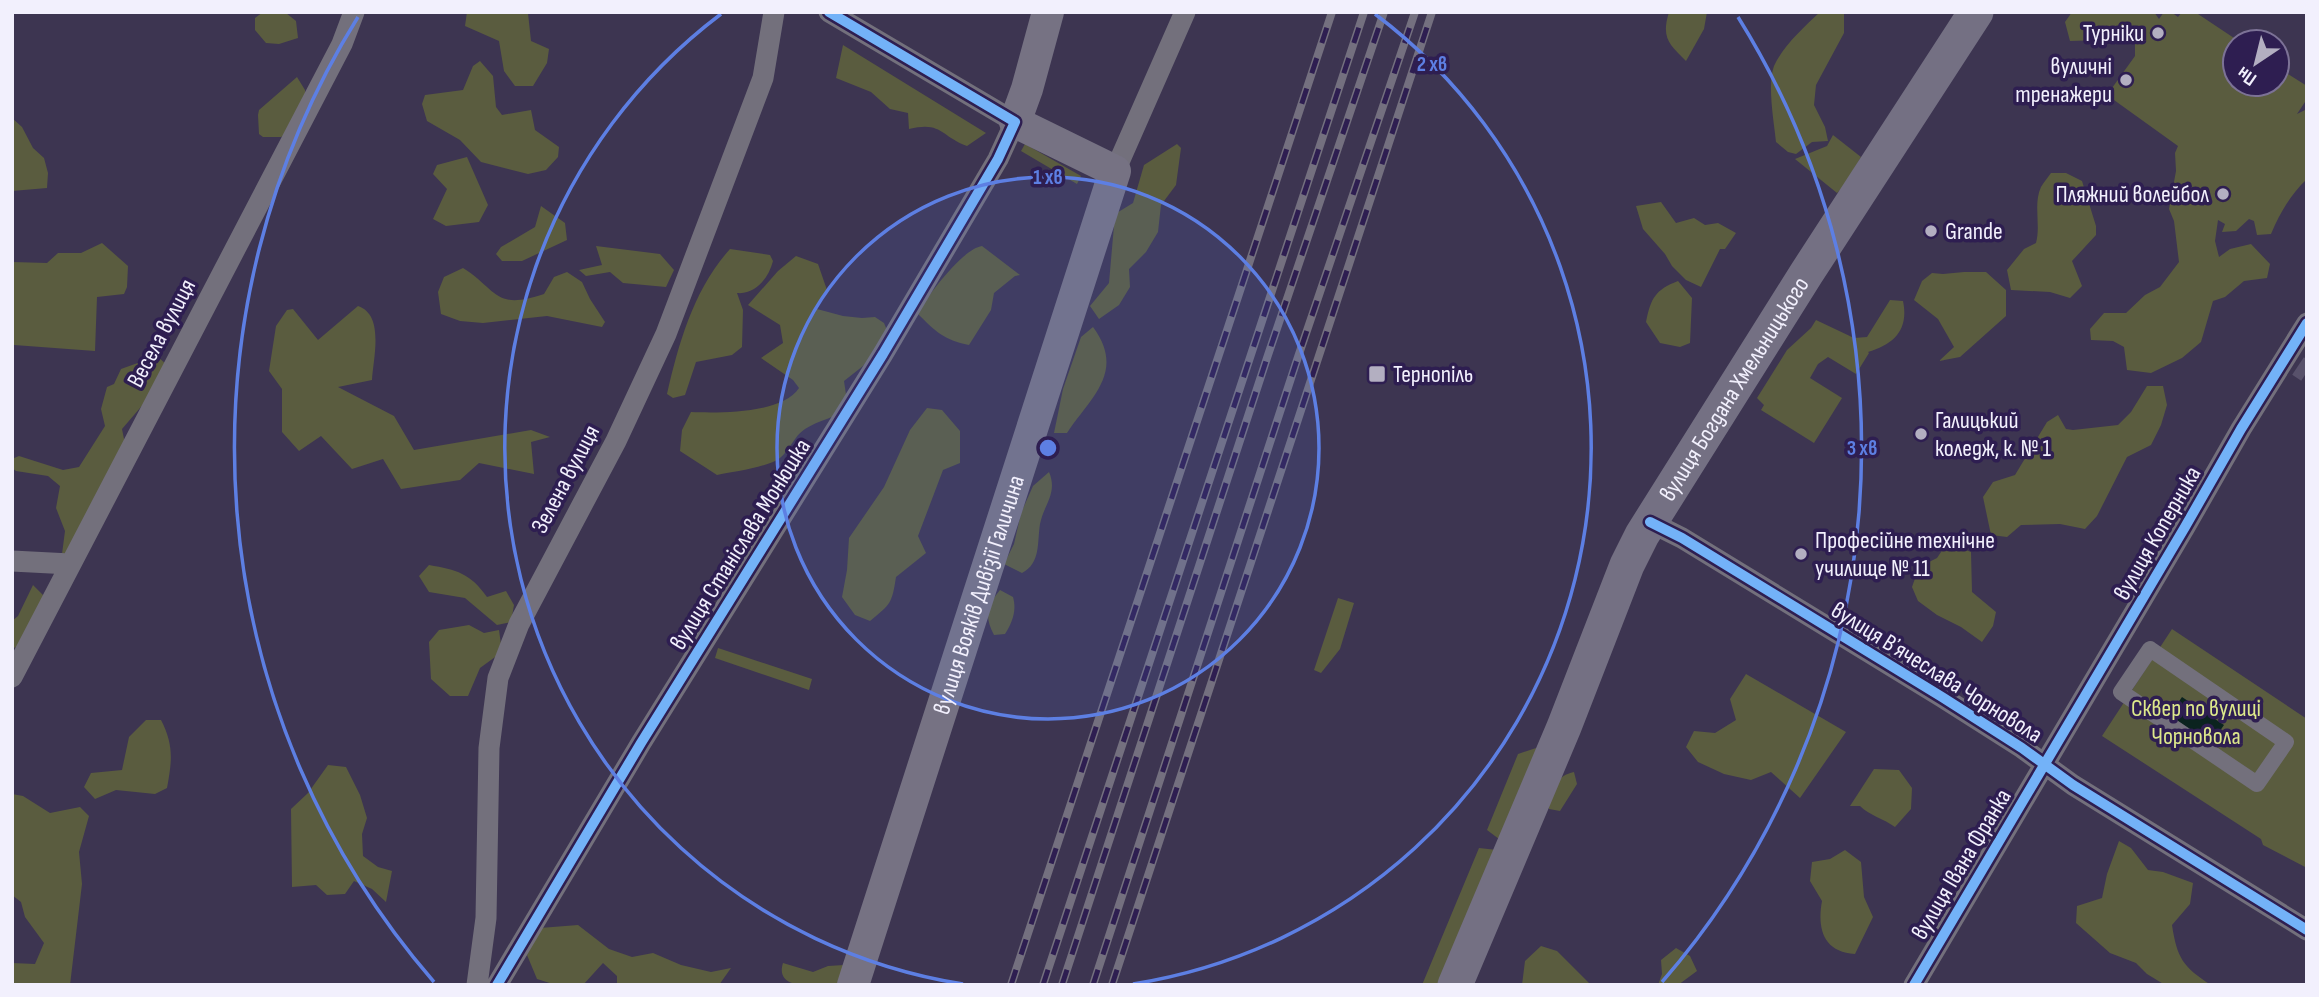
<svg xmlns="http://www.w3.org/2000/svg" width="2319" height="997" viewBox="0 0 2319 997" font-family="'Sofia Sans Condensed',sans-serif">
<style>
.green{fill:#5a5c3f}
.water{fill:#0b231f}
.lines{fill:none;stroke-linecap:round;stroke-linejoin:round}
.minor-tunnel{stroke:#58516b;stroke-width:21;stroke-dasharray:21 10;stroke-linecap:butt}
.pedestrian{stroke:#73707c;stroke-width:16}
.minor{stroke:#73707c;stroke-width:21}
.secondary{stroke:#767283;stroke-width:32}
.primary{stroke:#747083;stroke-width:35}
.rail-casing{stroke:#74707f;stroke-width:8}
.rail{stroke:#2e1e51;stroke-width:5;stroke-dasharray:16;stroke-linecap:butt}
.cycleway-casing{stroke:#2e1e51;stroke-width:15}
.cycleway{stroke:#73b2f8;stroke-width:10}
.ring{fill:none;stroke:#5d7fe3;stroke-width:3.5}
.poi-dot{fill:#b3afc1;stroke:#2e1e51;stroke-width:2.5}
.labels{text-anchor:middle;stroke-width:7;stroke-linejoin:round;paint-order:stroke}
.poi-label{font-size:24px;fill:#f2f0fd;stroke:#2e1e51;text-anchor:start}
.street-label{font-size:24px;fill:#f2f0fd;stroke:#2e1e51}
.park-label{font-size:24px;fill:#dde88b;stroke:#2e1e51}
.centre{fill:#5d7fe3;stroke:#2e1e51;stroke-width:3.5}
.ring-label{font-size:21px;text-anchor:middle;font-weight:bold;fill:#5d7fe3;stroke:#2e1e51;stroke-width:7;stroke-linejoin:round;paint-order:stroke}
</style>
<rect width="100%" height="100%" fill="#3d3551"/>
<path class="green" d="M263,12L286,13L296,21L298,38L279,44L266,43L255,30V18Z
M467,12L528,13L531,41L549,49L547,63L533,86H515L504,71L499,41L465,26Z
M1669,12H1707L1704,29L1686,61C1669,44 1661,38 1669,12Z
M1820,12H1844V33L1816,85L1814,105L1825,127L1828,141L1812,142L1796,154L1788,152L1776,142C1774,122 1767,84 1774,66C1783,46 1804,27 1820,12Z
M2072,12H2154L2159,19L2164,12H2171L2178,17L2182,12H2195L2240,42H2235V84H2277V67L2307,86V99L2297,114L2307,109V179C2290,195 2280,213 2271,234L2257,235L2254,221L2249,219L2236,231L2222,232L2225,224L2218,220L2215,241L2219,257L2230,249L2251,244L2270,264L2267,278L2244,281L2225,297L2213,301L2201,342L2182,358L2151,373L2127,370L2124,347L2113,341L2091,340L2090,329L2104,313H2126L2145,295L2160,287L2179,262L2174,221L2169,209L2176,171L2175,153L2178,146L2107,95L2135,56V41L2119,33L2103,40L2070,41L2065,22Z
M843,45L986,133L967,146C940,136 942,121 909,129L908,113L890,109L871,92L836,78Z
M480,61L493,76L496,107L502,115L531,110L535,130L559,147L558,157L546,170L528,174L481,162L460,140L427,121L422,104L425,95L463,90L473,66Z
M297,77L305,90L306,101L291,131L281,137H263L259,134L258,115L259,110Z
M12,118L22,127L33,148L44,158L48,173L47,188L12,191Z
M1833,135L1861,157L1845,185L1837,193L1795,159L1827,146Z
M1025,144L1081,176L1077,184L1021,151Z
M1177,144L1181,148L1176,185L1161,205L1158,232L1146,252L1129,269L1130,287L1119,305L1099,319L1090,306L1109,283L1115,214L1133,203L1144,165Z
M467,157L488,205L479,222L446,226L433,219L447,189L433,174L437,165Z
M2051,173H2066L2082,181L2096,226V235L2072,261L2082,286L2070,298L2050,292L2011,290L2007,270L2024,249L2036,243C2041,225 2033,204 2041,187C2044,182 2048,177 2051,173Z
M1661,202L1676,223L1694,218L1705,225L1718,223L1736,233L1725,249H1720L1701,287L1686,280L1672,266L1665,254L1643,229L1636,206Z
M541,206L565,223L567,240L522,261H502L496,254L501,247L535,227Z
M102,243L128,266L127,287L124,294L97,297L95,351L14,345L12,262L47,263L58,253H81Z
M596,246L660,254L674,270L666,287L623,283L610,272L586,276L579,270L602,265Z
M982,246L1020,275L1015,276L994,293L991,310L969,345C944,340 935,331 917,313C929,295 962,249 982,246Z
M730,249L770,255L773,261C769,277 756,295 737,293L743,310L742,347L732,355L696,362L685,395L673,398L667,394C679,342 694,289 730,249Z
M796,256L818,264L827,290L817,309L843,316L862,318L875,317L884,323L889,335L863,366L844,381L848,408C835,418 819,420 805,429C794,436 790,450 780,458C768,467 733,472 717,475L680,451L682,430L691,412C719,413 782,414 799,388L793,380L761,358L783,343L780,325L748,305L778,271Z
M463,268C498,290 494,311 544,294L554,277L567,272L582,282L590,299L605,322L602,327L547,316L483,323L460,321L441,314L438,292L444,277Z
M1964,272H1986L2006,290V316L1960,357L1939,361L1954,347L1938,319L1914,300L1922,281L1932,273L1943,274Z
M1678,281L1692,298L1690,343L1680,347L1660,343L1646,322C1651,298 1655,290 1678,281Z
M1890,300L1903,301C1909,330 1894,344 1868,352L1869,353L1856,374L1828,357L1818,364L1810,378L1842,398L1814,443L1761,410L1764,405L1757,398L1787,350L1811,328L1816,320L1854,338L1867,337Z
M358,306C385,315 373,359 372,380L338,387L394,416L414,450L531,430L550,437L531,442L534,474L479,463L460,480L401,489L383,459L352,469L321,436L299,451L282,432V389L269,371L276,326L287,310L293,309L318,340Z
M1093,327C1126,372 1091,397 1067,433H1054L1063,389L1081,337Z
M157,356L168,366L170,373L122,429L125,444L70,552L62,554L65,531L56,508L60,486L48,476L16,471L12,468V459L19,456L63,470L79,467L105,426L101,409L107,387L114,384L121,369Z
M2147,386H2163L2167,405L2161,425L2151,445L2127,457L2097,516L2085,529L2060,524L2021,525L2007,537L1991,535L1983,497L1993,482L2015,475L2047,422L2058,415L2066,429L2073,430L2118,425L2131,412Z
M927,408L942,410L960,431V463L943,470L918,536L926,553L896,577C892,603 891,604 870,621L855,615L842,597L847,570L849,538L884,487L910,430Z
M1049,472C1058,493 1044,504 1040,524C1037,543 1041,563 1022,573L1004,564L1014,544L1021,513L1033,486Z
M1947,543L1971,552L1972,592L1996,612L1993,626L1982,642L1961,627L1937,615L1918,601L1912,587L1919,567L1937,558Z
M429,565C457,570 470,573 487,597L506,591L514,605L511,622L497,625L465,598L429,592L419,576Z
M33,585L46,598L24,646L12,648V621L18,616Z
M1000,590L1013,597C1017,611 1012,623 1005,634L994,635C984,616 987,606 1000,590Z
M1338,598L1354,603L1340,649L1321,673L1314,670Z
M469,625L484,633L499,630L502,652L480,668L468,696H450L431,679L429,642L439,630Z
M2172,629L2307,719V868L2263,845L2261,839L2102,736Z
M718,648L812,679L809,690L715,658Z
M1746,674L1846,732L1800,798L1771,772L1751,780L1724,774L1698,762L1686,747L1694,731L1715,733L1736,720L1730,699Z
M146,720H161C174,745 172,761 167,788L155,794L116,790L95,799L84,787L91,773L122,770L129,737Z
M1536,748L1535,768L1499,839L1487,830L1518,754Z
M328,765L346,767L360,795L367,818L362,834L363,856L378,867L392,871L386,902L372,889L354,881L345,894L327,895L316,885L292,887L291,809L308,793Z
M1874,769L1899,770L1912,788L1911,809L1895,827C1884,819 1869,815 1860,806H1850Z
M1574,772L1577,784L1560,811L1549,809C1548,792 1557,775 1574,772Z
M12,794L23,796L50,813L80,807L89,816L79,852L82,884L70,985H12V963L35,964L44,943L25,917L21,902L12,895Z
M2119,841L2131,848L2148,870L2163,872L2193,883L2190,904L2172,925C2177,958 2183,967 2211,985H2165L2147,974L2136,963L2110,953L2076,923L2077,906L2102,898L2107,874Z
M1479,848L1497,850L1437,985H1422Z
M1845,850L1861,862L1864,897L1873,917L1855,954C1823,952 1817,928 1822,901L1810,881L1812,862L1830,859Z
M578,925L609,949L632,957L653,953L681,965L711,972L731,968L719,985H617V976L603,963L583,985H556L537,979L527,955L540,928Z
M1541,946L1557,951L1591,985H1522L1525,961Z
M1676,948L1690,956L1697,971L1678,985H1658L1662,974L1661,960Z
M783,963L813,972L828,966L844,965L845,985C826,985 773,994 783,963Z"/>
<path class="water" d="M2182,697L2224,725L2211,744L2169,716Z"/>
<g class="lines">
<path class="minor-tunnel" d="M2298,366L2307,372"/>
<path class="pedestrian" d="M2150,649L2286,742L2257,784L2121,692Z"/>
<path class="minor" d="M1115,171L1185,12
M1650,522L1682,538L1942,697L2022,748L2073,785L2307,930
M12,561L70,564
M12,677L342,44L354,12
M477,985L486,918L489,748L498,678L519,624L616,441L666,334L763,78L774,12
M497,985L641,743L883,354L998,159L1015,122L829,12
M1914,985L2185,527L2241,429L2307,323"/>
<path class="secondary" id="s1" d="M853,985L1115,171L1015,122L1027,89L1048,12"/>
<path class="primary" id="s2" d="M1455,985L1564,727L1627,565L1642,535L1806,274L1976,12"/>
<defs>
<path id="rail" d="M1011,985L1332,12
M1043,985L1364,12
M1062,985L1267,358L1384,12
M1093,985L1297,360L1415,12
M1112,985L1432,12"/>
</defs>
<use href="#rail" class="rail-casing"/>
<use href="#rail" class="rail"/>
<defs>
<path id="cycleway" d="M1650,522L1682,538L1942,697L2022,748L2073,785L2307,930
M497,985L641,743L883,354L998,159L1015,122L829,12
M1914,985L2185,527L2241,429L2307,323"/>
</defs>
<use href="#cycleway" class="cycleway-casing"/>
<use href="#cycleway" class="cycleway"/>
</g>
<circle cx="1048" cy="448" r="271" fill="#5d7fe3" fill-opacity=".12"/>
<g class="ring">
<circle cx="1048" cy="448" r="271"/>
<path d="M963 984A543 543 0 0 1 721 14M1375 14A543 543 0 0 1 1133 984"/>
<path d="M434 982A814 814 0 0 1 358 17M1738 17A814 814 0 0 1 1662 982"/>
</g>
<g class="poi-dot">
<circle cx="2158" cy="33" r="7"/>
<circle cx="2126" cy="80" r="7"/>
<circle cx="2223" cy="194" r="7"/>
<circle cx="1931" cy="231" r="7"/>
<rect x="1368" y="365" width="18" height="18" rx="3.5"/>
<circle cx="1921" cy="434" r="7"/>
<circle cx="1801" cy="554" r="7"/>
</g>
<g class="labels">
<g class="poi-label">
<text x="2144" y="41" text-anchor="end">Турніки</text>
<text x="2112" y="74" text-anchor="end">вуличні<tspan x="2112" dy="28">тренажери</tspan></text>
<text x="2209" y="202" text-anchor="end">Пляжний волейбол</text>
<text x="1945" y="239">Grande</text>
<text x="1393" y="382">Тернопіль</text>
<text x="1935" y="428">Галицький<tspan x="1935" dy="28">коледж, к. № 1</tspan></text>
<text x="1815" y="548">Професійне технічне<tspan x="1815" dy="28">училище № 11</tspan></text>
</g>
<g class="street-label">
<text transform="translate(161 333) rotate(-62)" y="8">Весела вулиця</text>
<text dy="8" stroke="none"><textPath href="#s2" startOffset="660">вулиця Богдана Хмельницького</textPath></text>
<text transform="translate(565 479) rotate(-62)" y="8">Зелена вулиця</text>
<text transform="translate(2157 533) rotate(-60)" y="8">вулиця Коперника</text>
<text transform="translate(740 544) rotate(-58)" y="8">вулиця Станіслава Монюшка</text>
<text dy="8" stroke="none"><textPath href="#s1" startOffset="410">вулиця Вояків Дивізії Галичина</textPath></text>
<text transform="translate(1937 672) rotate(32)" y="8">вулиця Вʼячеслава Чорновола</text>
<text transform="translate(1961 864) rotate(-59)" y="8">вулиця Івана Франка</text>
</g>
<g class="park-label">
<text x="2196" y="716">Сквер по вулиці<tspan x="2196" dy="28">Чорновола</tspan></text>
</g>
</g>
<circle cx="1048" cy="448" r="10" class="centre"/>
<g class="ring-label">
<text x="1432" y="71">2 хв</text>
<text x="1048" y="184">1 хв</text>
<text x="1862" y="455">3 хв</text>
</g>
<rect width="2319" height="997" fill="none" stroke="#f2f0fd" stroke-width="28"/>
<g transform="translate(2256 63) rotate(215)"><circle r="33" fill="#2e1e51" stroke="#7c7296" stroke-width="2"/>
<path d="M0-5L12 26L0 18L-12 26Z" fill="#b3afc1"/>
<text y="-10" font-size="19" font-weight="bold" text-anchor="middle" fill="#f2f0fd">Пн</text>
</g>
</svg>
